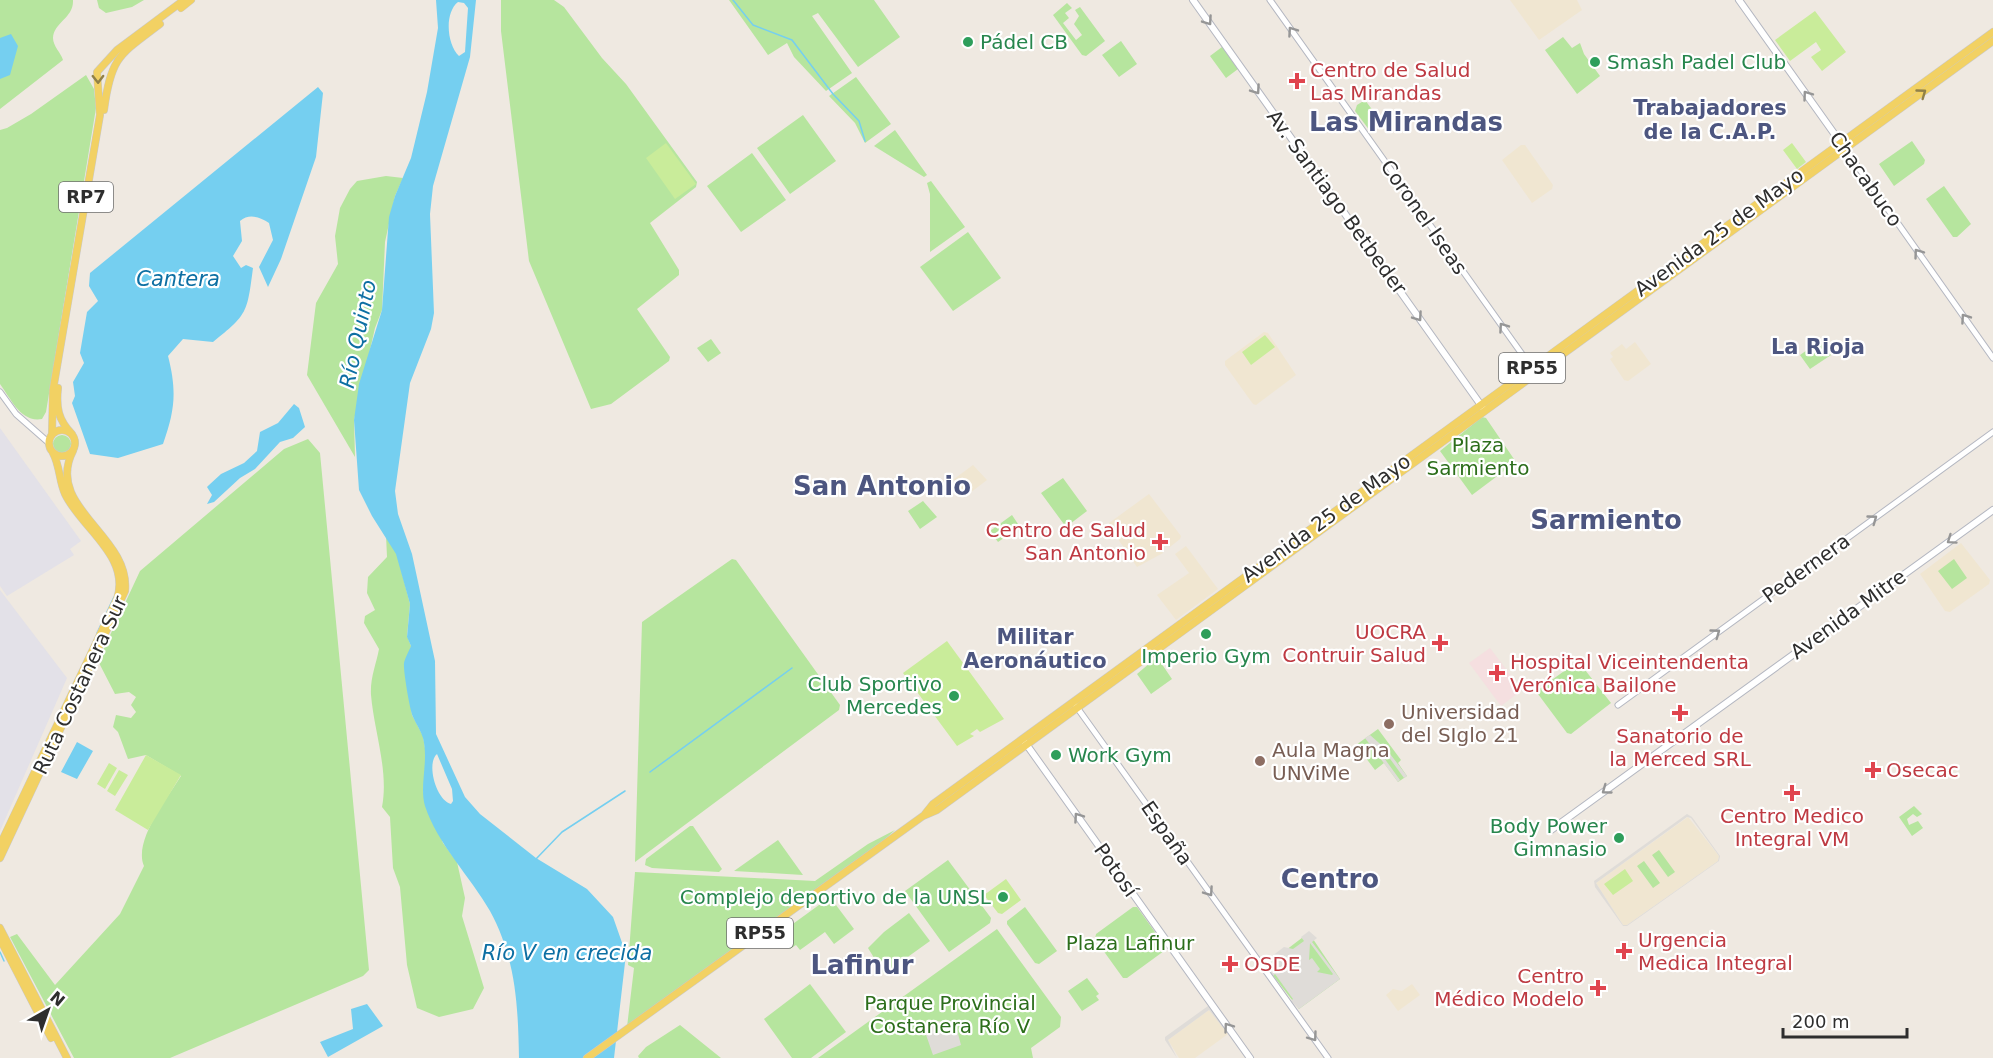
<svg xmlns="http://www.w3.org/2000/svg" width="1993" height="1058" viewBox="0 0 1993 1058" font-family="'DejaVu Sans',sans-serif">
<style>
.industrial{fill:#e3e1e8}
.education{fill:#f0e6d1}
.medical{fill:#f5dfe0}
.green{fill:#b6e59e}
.pitch{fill:#c9ec9a}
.plaza{fill:#dfdcd8;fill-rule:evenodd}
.water{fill:#75cff0;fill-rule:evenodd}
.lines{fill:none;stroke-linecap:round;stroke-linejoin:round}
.stream{stroke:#75cff0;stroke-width:1.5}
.tertiary-casing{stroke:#b4b7c1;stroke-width:7}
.secondary-casing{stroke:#b4b7c1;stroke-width:8}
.primary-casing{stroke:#c9c9c9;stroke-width:8}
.tertiary{stroke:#fff;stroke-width:5}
.secondary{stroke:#fff;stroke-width:6}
.primary{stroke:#f2d163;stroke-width:7}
.oneway{stroke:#969696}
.oneway2{stroke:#908048}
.leisure-dot{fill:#2e9e5b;stroke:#fff;stroke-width:2}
.health-dot{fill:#e0444e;stroke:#fff;stroke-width:2}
.education-dot{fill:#8d6e63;stroke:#fff;stroke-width:2}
.labels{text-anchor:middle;stroke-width:4.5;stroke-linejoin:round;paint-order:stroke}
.shield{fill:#fff;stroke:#6d6d6d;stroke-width:1.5}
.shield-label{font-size:18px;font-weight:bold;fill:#2e2e2e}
.leisure-label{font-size:20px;fill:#27864d;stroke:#fff;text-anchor:start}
.health-label{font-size:20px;fill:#be3a42;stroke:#fff;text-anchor:start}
.street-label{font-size:20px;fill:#2e2e2e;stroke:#fff}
.park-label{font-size:20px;fill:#2c6e1b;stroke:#fff}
.education-label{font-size:20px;fill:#785e54;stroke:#fff;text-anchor:start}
.neighbourhood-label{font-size:21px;font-weight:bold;fill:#4d5680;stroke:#fff}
.water-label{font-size:21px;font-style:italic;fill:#0d6fa3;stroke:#fff}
.district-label{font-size:26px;font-weight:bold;fill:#4d5680;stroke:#fff}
</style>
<rect width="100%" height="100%" fill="#efe9e1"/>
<path class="industrial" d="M0,428L81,541L70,549L74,555L7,596L0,586Z
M0,590L67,678L0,831Z"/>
<path class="education" d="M1510,0H1577L1582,10L1539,40Z
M1521,145H1525L1553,185L1552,189L1532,203L1502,160Z
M1264,332L1268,333L1296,375L1256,405L1253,404L1225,365V361Z
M1635,342L1651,364L1628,381L1624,380L1610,359L1613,357L1610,353L1622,344L1626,349Z
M973,465L987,480L966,496L954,479Z
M1149,494L1181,536L1180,539L1170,547L1163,537L1160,539L1157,535L1153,539L1163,553L1137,567L1109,526V523Z
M1961,543L1990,580L1989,584L1950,612L1945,611L1920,574Z
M1186,546L1218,589L1176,620L1157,595L1189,573L1175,554Z
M1688,817L1719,856L1718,861L1627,925H1623L1596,883Z
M1412,984L1420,995L1398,1011L1386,995L1393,989L1402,991Z
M1209,1010L1228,1034L1195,1058H1179L1168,1040Z"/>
<path class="medical" d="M1490,648L1522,690L1501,706L1469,663Z"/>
<path class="green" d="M0,0H73C74,18 54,22 53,38C53,46 61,53 63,60L0,109Z
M97,0H144L132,7L106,13L99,8Z
M501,0H554L564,7L602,58L626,84L697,182L696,187L650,223L679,270V275L637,309L670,357L669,361L611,404L591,409L529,261L501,31Z
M729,0H874L900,37L858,67L818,13L812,16L852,73L826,91L794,57L787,43L768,55Z
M1067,3L1072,8L1065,13L1069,18L1063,23L1076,40L1082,35L1074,24L1079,16L1075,10L1080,7L1105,41L1086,56L1082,55L1053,15Z
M1563,37L1572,48L1580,43L1584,54L1600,76L1577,94L1545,50Z
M1121,41L1137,64L1119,77L1102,55Z
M1222,47L1238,69L1226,78L1210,56Z
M86,75L94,89L96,108L46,412L42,419C21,423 11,399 0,384V130L7,128L31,114Z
M856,77L891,124L865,143L855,123L829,96Z
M1365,100L1382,123L1370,131L1355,111L1357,105Z
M803,115L836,161L790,194L757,148Z
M895,130L927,175L924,177L874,146Z
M1912,141L1925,160L1924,164L1894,186L1879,164Z
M752,153L786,200L741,232L707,186Z
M386,176L403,178L395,196L385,242L382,310L375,328L354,420L355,457L307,375L316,303L338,264L335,236L340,208L350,189L357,181Z
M931,181L965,227L930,252V194L927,183Z
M1944,186L1971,224L1957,237H1953L1926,199Z
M968,232L1001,278L953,311L920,267Z
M711,339L721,353L708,362L697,348Z
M1820,341L1831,355L1810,369L1800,355Z
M1482,417L1486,418L1516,462L1472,495L1440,451Z
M53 444a9 9 0 1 1 18 0a9 9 0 1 1-18 0Z
M308,439L320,453L369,970L363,976L170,1058H74L10,937L17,934L55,985L120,914L144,866C133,841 168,797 181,776L146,755L128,759L118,732L113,727L116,715L131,718L136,712L131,705L136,697L129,692L115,694L98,661L140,571L284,449Z
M1063,478L1087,511L1066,527L1041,493Z
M923,501L937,517L920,529L908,511Z
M1012,515L1020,527L998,542L990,531Z
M386,535L397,554L410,604L407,636L411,646L407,676L412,715L423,736L426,754L427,769L423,791L443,843L457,862L465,898L462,916L484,988L473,1009L439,1017L417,1008L407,965L400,887L393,868L390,817L382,807C389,771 374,731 371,695C370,678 376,665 379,649L364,623L365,616L375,610L367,593L368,577L387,557Z
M732,559L736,560L840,705L839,710L635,862L642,622Z
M1954,559L1967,578L1952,589L1938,571Z
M1157,657L1172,679L1151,694L1137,674Z
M1578,661L1611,703L1571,734L1567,733L1538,694V690Z
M1378,729L1401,760L1398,763L1407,776L1398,782L1384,763L1375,770L1356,745Z
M1914,806L1922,814L1917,817L1913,814L1907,819L1909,825L1918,821L1923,828L1912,836L1899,817Z
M690,826H693L722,869L719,872L652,868L645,865L646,859Z
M895,830L883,841L627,1027L634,968L628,965L635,872L815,881L868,844Z
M778,840L803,875L734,871Z
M1659,850L1675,872L1668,877L1652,855Z
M948,860L991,918L990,923L949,952L905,891Z
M1644,861L1660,883L1653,888L1637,866Z
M830,897L854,929L834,944L825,932L800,950L796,945L790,949L779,934Z
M1025,907L1057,951L1039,964L1035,963L1007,924V921Z
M1133,907H1137L1165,946L1164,951L1127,978H1123L1095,939L1096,934Z
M909,913L930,941L884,974L868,948L884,932Z
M997,929L1061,1017L1060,1027L1031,1048L1033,1058H818Z
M1307,934L1311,936L1340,979L1299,1009L1268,969L1269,963Z
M1087,978L1099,994L1096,996L1099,1000L1082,1011L1068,991Z
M810,984L846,1032L811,1058H792L764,1019Z
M680,1025L721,1058H639L638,1056L646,1047Z"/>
<path class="pitch" d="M1815,11L1846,52L1822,71L1811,57L1821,50L1816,42L1790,61L1775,40Z
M666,143L696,184L675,199L646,158Z
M1792,143L1806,162L1797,169L1783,150Z
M1265,335L1275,347L1251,365L1242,352Z
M947,641L1004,719L980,732L977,729L970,734L974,736L957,746L903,673Z
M146,755L181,775L148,830L115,810Z
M109,763L117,768L105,789L97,784Z
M119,770L128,775L115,796L107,791Z
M1625,869L1633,881L1613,895L1604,884Z
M1006,879L1021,900L1002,914L998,913L984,895Z"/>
<path class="plaza" d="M1370,735L1387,750L1407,776L1404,778L1388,756L1374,744L1400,780L1398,782L1365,738Z
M1687,814L1692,817L1720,856L1719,861L1627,926H1623L1595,887L1594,881ZM1687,817L1691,818L1719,856L1718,861L1627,925H1623L1596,883Z
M1309,931L1317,938L1312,942L1340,979L1299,1009L1291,1001L1293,999L1275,974L1273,976L1264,967L1270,959L1274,964L1282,959L1272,956L1284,947L1293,949L1304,941L1301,937ZM1310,943L1333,974L1332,975L1317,972L1320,969L1312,958L1309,960Z
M1208,1006L1211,1007L1230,1033L1228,1034L1209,1010L1168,1040L1177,1058L1165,1040V1037Z
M939,1021L957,1030L961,1045L933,1055L923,1026Z"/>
<path class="water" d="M436,0H476L470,57L433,186L430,214L434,313L431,329L410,383L395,491L398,514L412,554L435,661L436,734L465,797L480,814L536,858L587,889L613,917L626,954L614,1058H519C518,1005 516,959 490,911C470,876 438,845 425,806C419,785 429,762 423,738C421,731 416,724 413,717C410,711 403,670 404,663C405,658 409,651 411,646L407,637L410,604L396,554L372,516L359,490L354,420L359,384L382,310L389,217L395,196L411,158L427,92L438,28ZM458,2L464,3L468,8L465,52L459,56C447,45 444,13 458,2ZM437,754L452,789L453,801L451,804C436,800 426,763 437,754Z
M11,34L18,46L10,75L0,79V38Z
M318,87L323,93L316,157L281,259L268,287L259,267L273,240L269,223C260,217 249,213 240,221L242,241L233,256L241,268L246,265L253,268C247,313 248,314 213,342L183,339L168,356C177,391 175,410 163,444L118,458L90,454L72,403L75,396L73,382L84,363L80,353L87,312L98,301L89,286L90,273Z
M294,404L299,408L305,427L293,438L280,442L255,469L240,478L214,502L207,504L212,495L207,487L209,485L221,474L244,463L257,451L260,432L278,423Z
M77,742L93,751L77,779L61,772Z
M367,1004L383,1026L328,1057L320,1042L353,1029L351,1009Z"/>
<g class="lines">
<path class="stream" d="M733,0L753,25L792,40L833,94L859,121L865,141
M97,633L114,597
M650,772L792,668
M536,859L562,832L625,791
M0,952L4,961"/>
<defs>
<path id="tertiary" d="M1270,0L1534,371
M1846,150L1993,358
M0,392L16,414L49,443
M1618,705L1993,432
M1076,706L1328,1058"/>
<path id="secondary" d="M1193,0L1483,408
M1739,0L1843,146
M1024,741L1250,1058
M1551,830L1993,510"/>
<path id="primary" d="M181,8L191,0
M104,110C111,57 119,55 160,24
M58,388C56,407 58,420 72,434
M49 443a13 13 0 1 1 26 0a13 13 0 1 1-26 0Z
M52,434L53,390L100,115L97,72L117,50L184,0
M925,814L933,804L1993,32
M0,845L117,599C131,556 81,528 65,494C59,481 60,466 53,453
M0,858L125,591C131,536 44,507 73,451
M0,928L67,1058
M0,939L51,1038
M587,1058L923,816L937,810L1993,41"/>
</defs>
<use href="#tertiary" class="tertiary-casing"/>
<use href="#secondary" class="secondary-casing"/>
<use href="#primary" class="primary-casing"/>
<use href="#tertiary" class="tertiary"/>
<use href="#secondary" class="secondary"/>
<use href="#primary" class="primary"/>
</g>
<defs><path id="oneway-chevron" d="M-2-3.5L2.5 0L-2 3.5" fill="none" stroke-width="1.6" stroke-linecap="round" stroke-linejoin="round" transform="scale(1.5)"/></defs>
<g class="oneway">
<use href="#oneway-chevron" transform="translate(1208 21) rotate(55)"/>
<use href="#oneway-chevron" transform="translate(1292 31) rotate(-125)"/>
<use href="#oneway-chevron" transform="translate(1256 90) rotate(55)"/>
<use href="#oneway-chevron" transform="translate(1807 95) rotate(-126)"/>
<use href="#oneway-chevron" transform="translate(1918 253) rotate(-126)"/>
<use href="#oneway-chevron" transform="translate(1418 317) rotate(55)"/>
<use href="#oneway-chevron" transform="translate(1965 318) rotate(-125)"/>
<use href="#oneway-chevron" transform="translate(1503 327) rotate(-125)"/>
<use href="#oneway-chevron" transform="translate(1873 519) rotate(-36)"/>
<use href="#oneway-chevron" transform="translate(1951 540) rotate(145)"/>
<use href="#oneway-chevron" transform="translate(1716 633) rotate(-36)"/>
<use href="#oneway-chevron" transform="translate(1606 790) rotate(144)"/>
<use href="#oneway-chevron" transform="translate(1078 817) rotate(-125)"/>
<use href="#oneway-chevron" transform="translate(1209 892) rotate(55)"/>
<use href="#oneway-chevron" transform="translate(1228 1027) rotate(-126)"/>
<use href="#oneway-chevron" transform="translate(1313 1037) rotate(54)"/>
</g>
<g class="oneway2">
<use href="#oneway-chevron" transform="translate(98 79) rotate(89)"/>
<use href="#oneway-chevron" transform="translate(1922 93) rotate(-36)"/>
</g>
<g class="leisure-dot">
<circle cx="968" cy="42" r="6"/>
<circle cx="1595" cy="62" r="6"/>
<circle cx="1206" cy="634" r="6"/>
<circle cx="954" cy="696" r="6"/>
<circle cx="1056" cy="755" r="6"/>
<circle cx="1619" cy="838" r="6"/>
<circle cx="1003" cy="897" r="6"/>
</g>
<g class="health-dot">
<path d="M1294 72h6v6h6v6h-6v6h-6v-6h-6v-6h6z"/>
<path d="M1157 533h6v6h6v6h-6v6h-6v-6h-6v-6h6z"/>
<path d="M1437 634h6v6h6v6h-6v6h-6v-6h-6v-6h6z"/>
<path d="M1494 664h6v6h6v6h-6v6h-6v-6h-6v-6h6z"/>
<path d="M1677 704h6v6h6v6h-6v6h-6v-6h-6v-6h6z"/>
<path d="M1870 761h6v6h6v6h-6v6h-6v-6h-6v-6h6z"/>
<path d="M1789 784h6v6h6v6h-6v6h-6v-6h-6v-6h6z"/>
<path d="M1621 942h6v6h6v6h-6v6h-6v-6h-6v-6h6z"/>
<path d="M1227 955h6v6h6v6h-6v6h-6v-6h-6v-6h6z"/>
<path d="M1595 979h6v6h6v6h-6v6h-6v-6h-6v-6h6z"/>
</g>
<g class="education-dot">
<circle cx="1389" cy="724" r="6"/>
<circle cx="1260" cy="761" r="6"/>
</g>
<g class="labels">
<g class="shield">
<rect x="59" y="182" width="54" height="30" rx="4.5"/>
<rect x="1499" y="353" width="66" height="30" rx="4.5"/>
<rect x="727" y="918" width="66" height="30" rx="4.5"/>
</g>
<g class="shield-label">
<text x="86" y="203">RP7</text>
<text x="1532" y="374">RP55</text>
<text x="760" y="939">RP55</text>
</g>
<g class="leisure-label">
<text x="980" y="49">Pádel CB</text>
<text x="1607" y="69">Smash Padel Club</text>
<text x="1206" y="663" text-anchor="middle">Imperio Gym</text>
<text x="942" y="691" text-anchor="end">Club Sportivo<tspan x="942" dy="23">Mercedes</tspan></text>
<text x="1068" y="762">Work Gym</text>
<text x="1607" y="833" text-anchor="end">Body Power<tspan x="1607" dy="23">Gimnasio</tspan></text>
<text x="991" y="904" text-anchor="end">Complejo deportivo de la UNSL</text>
</g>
<g class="health-label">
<text x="1310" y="77">Centro de Salud<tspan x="1310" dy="23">Las Mirandas</tspan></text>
<text x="1146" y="537" text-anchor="end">Centro de Salud<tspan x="1146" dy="23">San Antonio</tspan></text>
<text x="1426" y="639" text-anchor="end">UOCRA<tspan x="1426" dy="23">Contruir Salud</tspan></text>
<text x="1510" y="669">Hospital Viceintendenta<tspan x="1510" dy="23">Verónica Bailone</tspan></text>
<text x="1680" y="743" text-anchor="middle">Sanatorio de<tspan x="1680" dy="23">la Merced SRL</tspan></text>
<text x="1886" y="777">Osecac</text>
<text x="1792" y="823" text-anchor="middle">Centro Medico<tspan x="1792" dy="23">Integral VM</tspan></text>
<text x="1638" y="947">Urgencia<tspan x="1638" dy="23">Medica Integral</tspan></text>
<text x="1244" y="971">OSDE</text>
<text x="1584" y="983" text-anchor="end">Centro<tspan x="1584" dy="23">Médico Modelo</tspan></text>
</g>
<g class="street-label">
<text transform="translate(1866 179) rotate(55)" y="7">Chacabuco</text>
<text transform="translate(1337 202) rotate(54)" y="7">Av. Santiago Betbeder</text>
<text transform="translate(1424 217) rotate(55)" y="7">Coronel Iseas</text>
<text transform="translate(1719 232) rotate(-36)" y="7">Avenida 25 de Mayo</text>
<text transform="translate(1326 518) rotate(-36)" y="7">Avenida 25 de Mayo</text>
<text transform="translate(1806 568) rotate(-36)" y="7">Pedernera</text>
<text transform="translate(1848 614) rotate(-36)" y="7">Avenida Mitre</text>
<text transform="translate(80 685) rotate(-65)" y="7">Ruta Costanera Sur</text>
<text transform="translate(1167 833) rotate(55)" y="7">España</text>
<text transform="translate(1116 870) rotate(55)" y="7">Potosí</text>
</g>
<g class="park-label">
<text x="1478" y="452">Plaza<tspan x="1478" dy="23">Sarmiento</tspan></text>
<text x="1130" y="950">Plaza Lafinur</text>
<text x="950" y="1010">Parque Provincial<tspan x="950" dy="23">Costanera Río V</tspan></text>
</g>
<g class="education-label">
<text x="1401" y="719">Universidad<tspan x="1401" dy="23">del SIglo 21</tspan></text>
<text x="1272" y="757">Aula Magna<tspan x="1272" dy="23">UNViMe</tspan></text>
</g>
<g class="neighbourhood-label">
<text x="1710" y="115">Trabajadores<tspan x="1710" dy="24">de la C.A.P.</tspan></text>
<text x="1818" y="354">La Rioja</text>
<text x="1035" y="644">Militar<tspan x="1035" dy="24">Aeronáutico</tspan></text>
</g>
<g class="water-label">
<text x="178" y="286">Cantera</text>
<text transform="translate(358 334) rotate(-78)" y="7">Río Quinto</text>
<text x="567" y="960">Río V en crecida</text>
</g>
<g class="district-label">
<text x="1406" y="131">Las Mirandas</text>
<text x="882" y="495">San Antonio</text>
<text x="1606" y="529">Sarmiento</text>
<text x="1330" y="888">Centro</text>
<text x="862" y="974">Lafinur</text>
</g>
</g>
<g transform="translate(48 1010) rotate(40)" stroke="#ffffff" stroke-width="4.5" paint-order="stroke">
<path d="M0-4.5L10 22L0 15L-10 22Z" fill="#2e2e2e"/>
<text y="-9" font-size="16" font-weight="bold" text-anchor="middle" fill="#2e2e2e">N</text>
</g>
<path d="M1783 1028v9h124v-9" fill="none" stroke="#2e2e2e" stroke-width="3"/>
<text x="1792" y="1028" font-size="18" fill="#2e2e2e" stroke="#ffffff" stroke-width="4.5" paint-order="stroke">200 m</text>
</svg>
